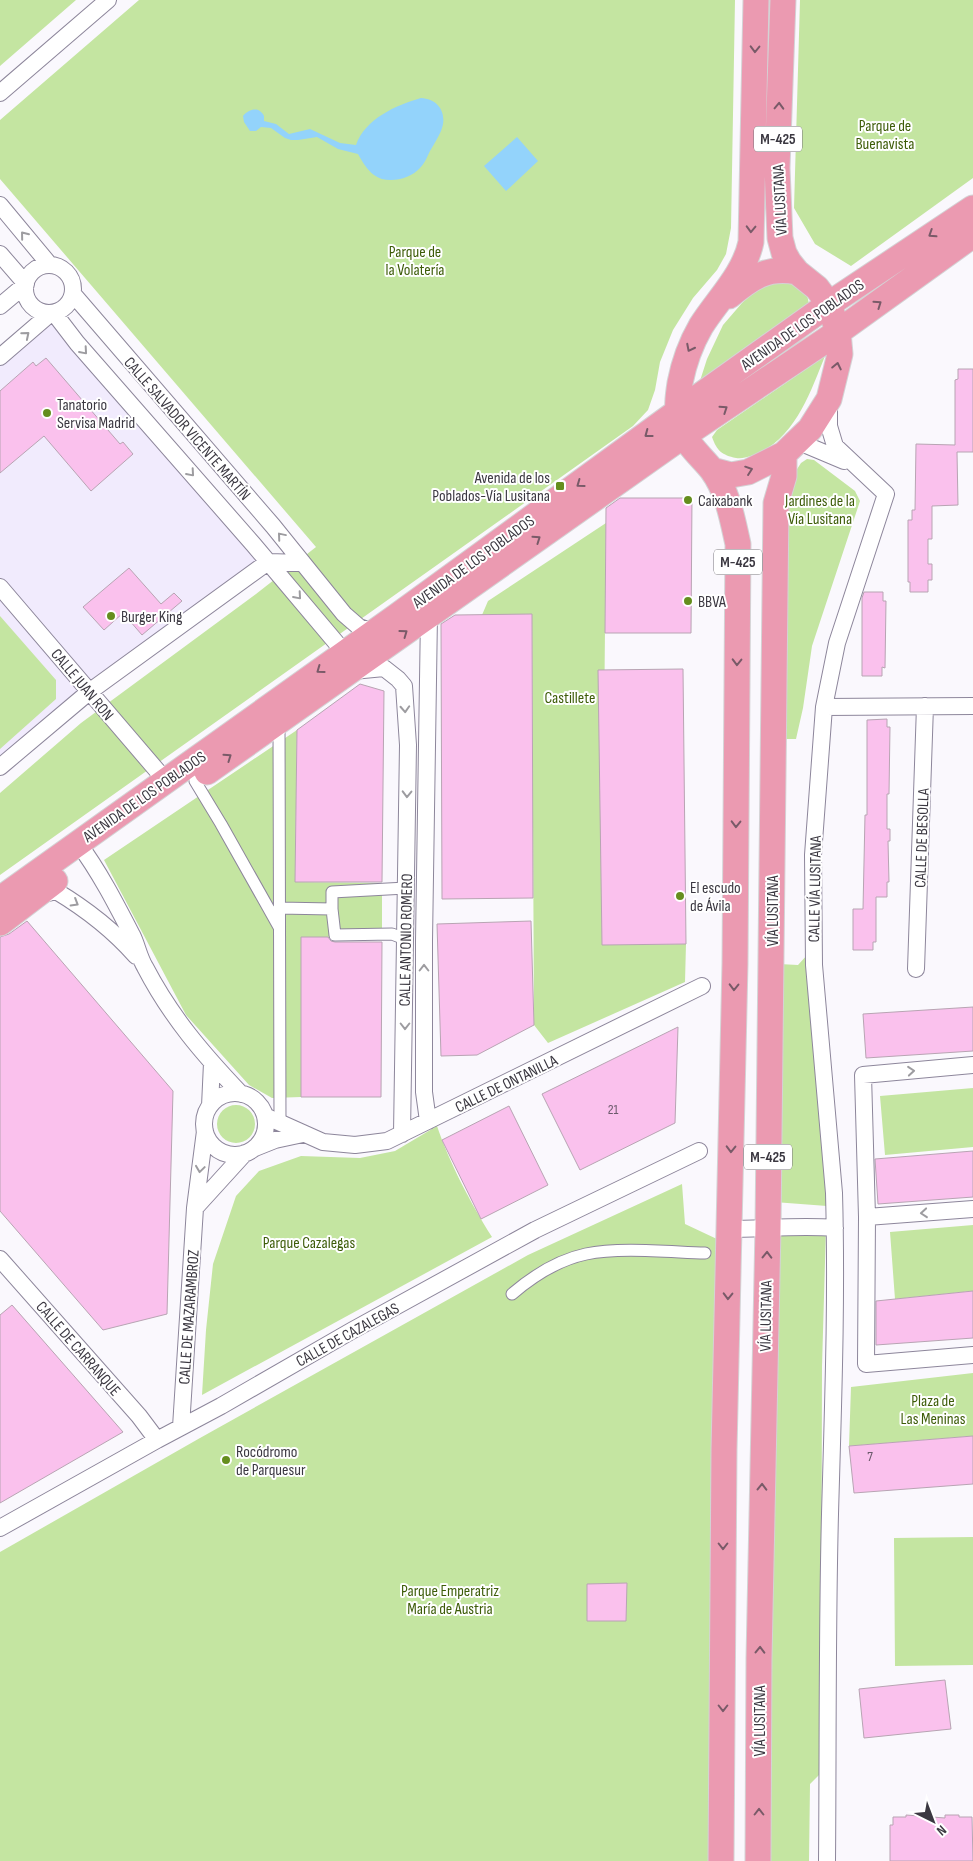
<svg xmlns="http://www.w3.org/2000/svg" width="973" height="1861" viewBox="0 0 973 1861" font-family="'Sofia Sans Condensed',sans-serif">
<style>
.built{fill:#f1ebfd}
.green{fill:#c4e5a1}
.water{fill:#93d3fb}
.building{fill:#fac1ed;stroke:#b8a4b3}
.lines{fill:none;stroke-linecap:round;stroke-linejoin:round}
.pedestrian-casing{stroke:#8d869b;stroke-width:13}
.minor-casing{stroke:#8d869b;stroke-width:18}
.primary-casing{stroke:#d4d3d5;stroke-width:27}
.pedestrian{stroke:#fff;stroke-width:11}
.minor{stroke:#fff;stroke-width:16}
.primary{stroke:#eb9ab1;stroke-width:25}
.oneway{stroke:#795a68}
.oneway2{stroke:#9d9ca0}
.poi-dot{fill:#658e1e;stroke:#fff;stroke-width:2}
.labels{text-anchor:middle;stroke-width:4;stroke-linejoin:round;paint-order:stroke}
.number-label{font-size:14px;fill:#6b5a6c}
.shield{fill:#fff;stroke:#76747a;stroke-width:1}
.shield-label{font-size:15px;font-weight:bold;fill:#3b3841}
.park-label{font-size:16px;fill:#3d5c08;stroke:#fff}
.street-label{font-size:16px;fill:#3b3841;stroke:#fff}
.poi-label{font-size:16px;fill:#3b3841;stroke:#fff;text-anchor:start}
</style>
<rect width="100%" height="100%" fill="#faf8fd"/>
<path class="built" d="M51,313L268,562L0,767V357Z"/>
<path class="green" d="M0,0H76L0,66Z
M139,0H735L731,228L726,254L717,270L693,298L673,330L660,362L655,390L648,410L633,426L0,875V793L81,723L256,594L316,547L0,179V120Z
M800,0H973V178L851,266L815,244L794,208Z
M792,280C802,288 809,293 809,307L698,387L707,359L723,325L742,303L761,286Z
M825,356C810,393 794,442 751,456C746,457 742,459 736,458C722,455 717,451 712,437L717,430Z
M807,459L814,460L855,491L860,501L812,646L803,708L796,739H778L782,534L792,477L801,463Z
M606,523L602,945L686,944L685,982L548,1043L534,1025L532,615H482L488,601Z
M0,616L56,680V699L0,749Z
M297,730L295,882L382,883V937L301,938V1097L272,1098L249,1085L186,1015L104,860Z
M808,954L827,1206L774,1202L779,964L798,965Z
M973,1088V1147L885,1155L880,1096Z
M217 1124a19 19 0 1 1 38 0a19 19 0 1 1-38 0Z
M437,1126C449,1162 471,1204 492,1237L202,1395L206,1330L213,1264L236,1196L259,1171L301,1156L360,1158L395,1151Z
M682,1184L685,1224L719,1240L708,1861H0V1552L200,1438L528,1255Z
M973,1225V1291L895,1299L890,1232Z
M826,1227L822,1367L821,1773L810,1784L809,1861H766L774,1228Z
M973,1373V1436L849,1446L851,1387Z
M973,1537V1665L895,1666L894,1538Z"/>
<path class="water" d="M421,98C439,99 448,114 441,131C438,138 434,144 430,151C427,157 425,163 420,168C410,179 387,185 374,175C367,170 362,161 358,154L338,149L317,137L298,140H291L285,138L271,128L261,127L256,131H250L244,122L243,116C249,109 259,106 264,116V121L276,124L289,134L310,129L340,143L356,145C365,119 396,105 421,98Z
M517,137L538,161L506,191L484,166Z"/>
<path class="building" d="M46,358L120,444L123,442L133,454L91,491L44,436L0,473V391L33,362L36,366Z
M958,369H973V452H957L958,505L932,506V539H928V564H932V580H928V592H910V582H908V520H912V510H915L916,444L955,445V380L958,379Z
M620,498H692L691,633H605L606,508Z
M129,568L161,604L174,593L182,601L142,635L123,613L104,630L83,607Z
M864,592H883V601H886L885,668L882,667V676H862V598Z
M532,614L533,898L442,899L441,624L455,615Z
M683,669L686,944L602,945L598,670Z
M360,684L384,691L382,882H295L297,730Z
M887,719V727H890L889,794H887V829H890V841H888L889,882H887V897H876V942H873V950H853V909H863L865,815H867V720Z
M27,921L173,1091L167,1314L103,1330L0,1211V937L9,934Z
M531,921L534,1025L477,1055L441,1056L437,924Z
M301,937H328L331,941L335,942H382L381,1097H301Z
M973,1007V1051L866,1058L863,1014Z
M678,1027L675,1123L580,1170L542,1094Z
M509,1106L548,1185L481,1219L442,1140Z
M973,1151V1197L878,1204L875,1159Z
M973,1291V1338L876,1345V1301Z
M12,1305L123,1432L0,1503V1315Z
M973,1436V1484L854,1493L849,1446Z
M627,1583L626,1621H587V1584Z
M945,1680L951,1729L864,1738L859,1689Z
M906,1815L945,1818V1815H959V1817H972L973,1861H890V1825H893V1817H906Z"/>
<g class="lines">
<defs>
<path id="pedestrian" d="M279,722L280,1122
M195,781L221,824L279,927
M279,908L332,909
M405,939L392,934L335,935L332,909V892L406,888
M512,1294C533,1276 558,1260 586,1254C619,1247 670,1252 705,1253"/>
<path id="minor" d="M0,93L108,0
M0,205L49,264
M0,254L26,284
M25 289a24 24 0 1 1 48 0a24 24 0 1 1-48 0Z
M73,294L273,526L344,614L359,627L374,632
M0,306L25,285
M54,313L77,343L253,544L344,652L355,654
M0,357L51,313
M794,444L806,445L844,461
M0,587L166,781
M353,671L384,668L398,679L404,686L408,745L402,1134
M824,707L973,706
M0,767L89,692L268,562L303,563
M78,843C99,871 116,904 132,935C137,945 139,957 145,967C171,1017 203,1054 241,1094
M40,895L56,891C86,909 113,930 136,956
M916,969L925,706
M973,1065L863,1075L867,1217L866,1364L973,1355
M204 1124a31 31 0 1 1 62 0a31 31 0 1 1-62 0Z
M210,1106L212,1063
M265,1116L323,1142L355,1145L387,1141L702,986
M428,1121L424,1092V941L429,615
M255,1148L275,1140L303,1134
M195,1208L245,1153
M867,1217L973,1209
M729,1229C765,1229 799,1225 835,1228
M0,1259L139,1416L157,1440
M181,1427L195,1208L205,1131
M0,1528L157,1440L221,1406L353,1330L535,1230L699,1151
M827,1861C828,1745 827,1629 830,1514C833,1407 837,1300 834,1193L814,965L813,855L824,707L837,643L886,494L835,446L829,426V402"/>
<path id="primary" d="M729,296C751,278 767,266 797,272
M712,470L731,475L748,472L784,454L810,429L829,399L840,354L838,332L829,304L817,288L797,272L789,262L784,253L780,238L777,168L783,0
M207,772L683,436L838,332L973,235
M0,899L397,616L677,412L829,304L973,208
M0,923L55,881
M721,1861L724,1450L735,963L738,544C732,518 728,492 712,470C700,455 684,443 680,424C676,410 678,396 680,383C684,362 690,345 701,326C718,299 744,275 751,242L756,0
M758,1861L759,1659L768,1228L776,503L784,476V454"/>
</defs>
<use href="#pedestrian" class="pedestrian-casing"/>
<use href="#minor" class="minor-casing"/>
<use href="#primary" class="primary-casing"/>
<use href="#pedestrian" class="pedestrian"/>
<use href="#minor" class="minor"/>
<use href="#primary" class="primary"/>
</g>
<defs><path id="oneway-chevron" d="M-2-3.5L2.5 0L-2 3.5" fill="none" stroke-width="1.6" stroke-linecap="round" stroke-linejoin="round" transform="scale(1.25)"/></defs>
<g class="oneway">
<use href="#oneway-chevron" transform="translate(755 49) rotate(91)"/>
<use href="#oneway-chevron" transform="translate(779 106) rotate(-88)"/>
<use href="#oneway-chevron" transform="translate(751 229) rotate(92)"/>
<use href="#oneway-chevron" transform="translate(932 234) rotate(147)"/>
<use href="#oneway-chevron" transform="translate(878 304) rotate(-35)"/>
<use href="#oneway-chevron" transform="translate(690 348) rotate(117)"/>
<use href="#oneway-chevron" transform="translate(837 366) rotate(-78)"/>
<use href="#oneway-chevron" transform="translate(724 409) rotate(-34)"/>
<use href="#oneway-chevron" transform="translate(648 434) rotate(143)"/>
<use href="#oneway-chevron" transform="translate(749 470) rotate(-19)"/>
<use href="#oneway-chevron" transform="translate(580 484) rotate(144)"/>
<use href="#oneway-chevron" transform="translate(537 539) rotate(-35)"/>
<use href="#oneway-chevron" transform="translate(404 633) rotate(-36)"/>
<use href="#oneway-chevron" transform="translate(737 662) rotate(91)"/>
<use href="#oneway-chevron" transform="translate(320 670) rotate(144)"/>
<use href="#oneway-chevron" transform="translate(228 757) rotate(-35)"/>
<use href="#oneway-chevron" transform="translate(736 824) rotate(91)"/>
<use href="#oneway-chevron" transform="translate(734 987) rotate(91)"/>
<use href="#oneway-chevron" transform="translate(731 1149) rotate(91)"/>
<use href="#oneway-chevron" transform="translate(767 1255) rotate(-89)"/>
<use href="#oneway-chevron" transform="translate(728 1296) rotate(91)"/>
<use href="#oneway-chevron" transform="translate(762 1487) rotate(-89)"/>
<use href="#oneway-chevron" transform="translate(723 1546) rotate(90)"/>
<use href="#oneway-chevron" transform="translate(760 1650) rotate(-89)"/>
<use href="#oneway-chevron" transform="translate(723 1708) rotate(90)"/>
<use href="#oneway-chevron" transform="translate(759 1812) rotate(-90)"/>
</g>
<g class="oneway2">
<use href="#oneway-chevron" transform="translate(24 235) rotate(-129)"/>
<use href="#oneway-chevron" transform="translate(26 335) rotate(-40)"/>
<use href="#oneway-chevron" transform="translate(84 351) rotate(49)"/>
<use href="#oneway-chevron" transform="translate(191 473) rotate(49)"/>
<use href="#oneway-chevron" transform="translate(281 536) rotate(-130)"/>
<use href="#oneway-chevron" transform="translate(298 596) rotate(49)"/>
<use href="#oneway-chevron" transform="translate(405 709) rotate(87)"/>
<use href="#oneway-chevron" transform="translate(407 794) rotate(91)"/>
<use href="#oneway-chevron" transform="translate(75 903) rotate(31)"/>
<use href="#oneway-chevron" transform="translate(424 968) rotate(-90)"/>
<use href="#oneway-chevron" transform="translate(405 1026) rotate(90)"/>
<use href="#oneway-chevron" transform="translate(911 1071) rotate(-5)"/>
<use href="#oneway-chevron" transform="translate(200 1169) rotate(98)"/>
<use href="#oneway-chevron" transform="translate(924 1213) rotate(175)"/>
</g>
<g class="poi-dot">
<circle cx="47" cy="413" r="5"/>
<rect x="555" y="481" width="10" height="10" rx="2.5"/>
<circle cx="688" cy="500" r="5"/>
<circle cx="688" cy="601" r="5"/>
<circle cx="111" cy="616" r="5"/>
<circle cx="680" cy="896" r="5"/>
<circle cx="226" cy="1460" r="5"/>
</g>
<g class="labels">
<g class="number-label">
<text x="613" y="1114">21</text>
<text x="870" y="1461">7</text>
</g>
<g class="shield">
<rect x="754" y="126.5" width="48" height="25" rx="4"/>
<rect x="714" y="549.5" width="48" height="25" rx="4"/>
<rect x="744" y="1144.5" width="48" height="25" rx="4"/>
</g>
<g class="shield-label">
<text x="778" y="144">M-425</text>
<text x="738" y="567">M-425</text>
<text x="768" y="1162">M-425</text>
</g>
<g class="park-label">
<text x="885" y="131">Parque de<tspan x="885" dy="18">Buenavista</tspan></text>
<text x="415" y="257">Parque de<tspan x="415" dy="18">la Volatería</tspan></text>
<text x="820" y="506">Jardines de la<tspan x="820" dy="18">Vía Lusitana</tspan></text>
<text x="570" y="703">Castillete</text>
<text x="309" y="1248">Parque Cazalegas</text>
<text x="933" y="1406">Plaza de<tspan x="933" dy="18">Las Meninas</tspan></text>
<text x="450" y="1596">Parque Emperatriz<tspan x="450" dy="18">María de Austria</tspan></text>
</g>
<g class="street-label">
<text transform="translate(779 200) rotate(-93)" y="6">VÍA LUSITANA</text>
<text transform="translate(802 324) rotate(-35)" y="6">AVENIDA DE LOS POBLADOS</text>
<text transform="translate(188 428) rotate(49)" y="6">CALLE SALVADOR VICENTE MARTÍN</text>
<text transform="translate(473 561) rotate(-36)" y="6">AVENIDA DE LOS POBLADOS</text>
<text transform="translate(83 684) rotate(50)" y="6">CALLE JUAN RON</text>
<text transform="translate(144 796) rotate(-35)" y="6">AVENIDA DE LOS POBLADOS</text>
<text transform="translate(921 838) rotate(-88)" y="6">CALLE DE BESOLLA</text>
<text transform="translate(814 889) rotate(-89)" y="6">CALLE VÍA LUSITANA</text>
<text transform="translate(772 911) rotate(-90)" y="6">VÍA LUSITANA</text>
<text transform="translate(405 940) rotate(-89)" y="6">CALLE ANTONIO ROMERO</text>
<text transform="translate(506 1083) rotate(-26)" y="6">CALLE DE ONTANILLA</text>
<text transform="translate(765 1316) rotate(-89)" y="6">VÍA LUSITANA</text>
<text transform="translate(188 1317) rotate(-86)" y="6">CALLE DE MAZARAMBROZ</text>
<text transform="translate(347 1334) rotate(-29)" y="6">CALLE DE CAZALEGAS</text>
<text transform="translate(79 1348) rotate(49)" y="6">CALLE DE CARRANQUE</text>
<text transform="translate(759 1721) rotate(-90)" y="6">VÍA LUSITANA</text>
</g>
<g class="poi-label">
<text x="57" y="410">Tanatorio<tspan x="57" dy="18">Servisa Madrid</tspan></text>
<text x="550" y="483" text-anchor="end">Avenida de los<tspan x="550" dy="18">Poblados-Vía Lusitana</tspan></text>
<text x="698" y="506">Caixabank</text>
<text x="698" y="607">BBVA</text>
<text x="121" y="622">Burger King</text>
<text x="690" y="893">El escudo<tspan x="690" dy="18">de Ávila</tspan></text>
<text x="236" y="1457">Rocódromo<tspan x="236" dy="18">de Parquesur</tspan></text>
</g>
</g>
<g transform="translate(933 1821) rotate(138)" stroke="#ffffff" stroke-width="4" paint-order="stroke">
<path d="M0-4L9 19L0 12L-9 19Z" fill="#3b3841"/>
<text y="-8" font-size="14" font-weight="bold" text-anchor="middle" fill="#3b3841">N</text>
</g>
</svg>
